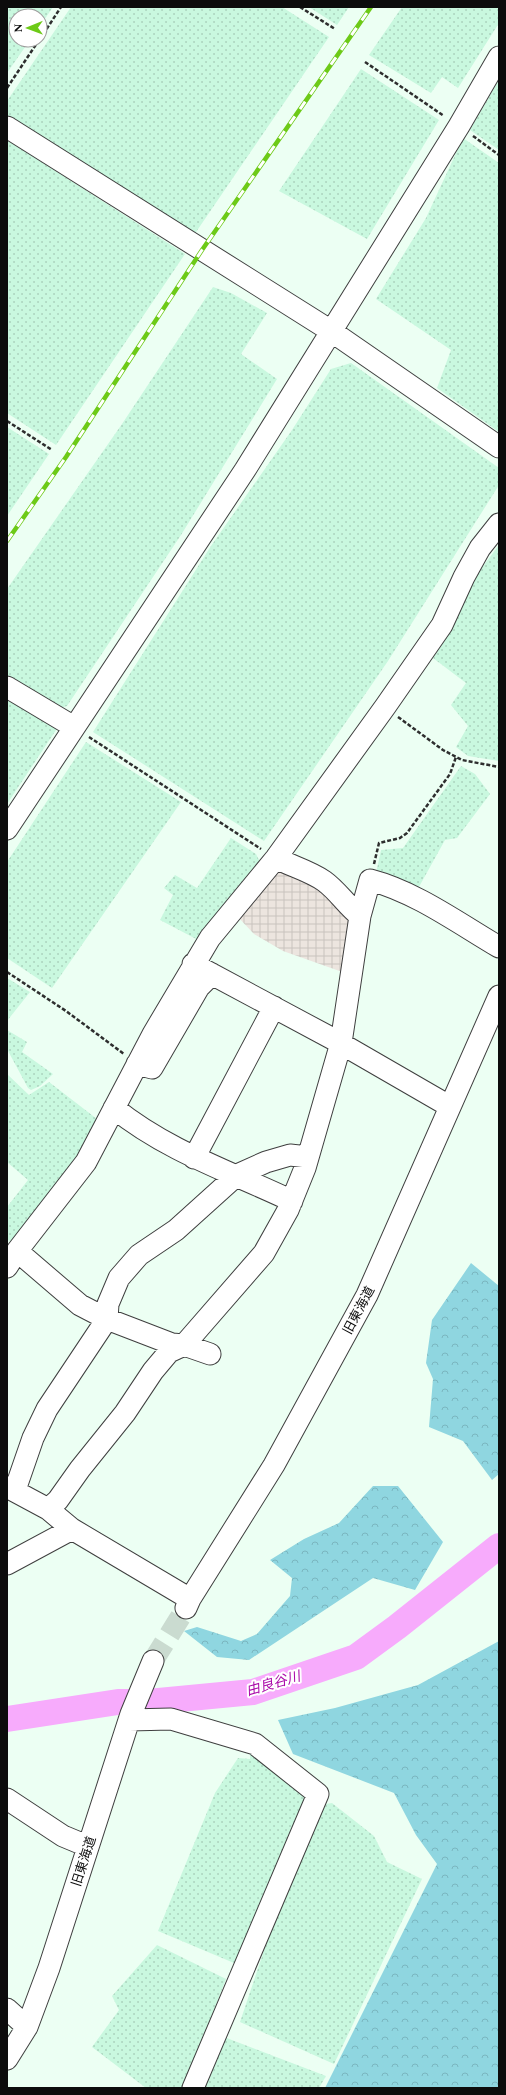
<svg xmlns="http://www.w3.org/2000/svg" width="506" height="2095" viewBox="0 0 506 2095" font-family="Spectral,'Noto Sans JP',serif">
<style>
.industrial{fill:url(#industrial-grid)}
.farmland{fill:url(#farmland-dots)}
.forest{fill:url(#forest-crowns)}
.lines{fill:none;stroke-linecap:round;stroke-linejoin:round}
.river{stroke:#f7abfc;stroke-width:26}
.minor-tunnel{stroke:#cadbd0;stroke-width:21;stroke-dasharray:21 10;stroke-linecap:butt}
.minor-casing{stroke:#3f3f3f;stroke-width:23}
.path{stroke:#2e2e2e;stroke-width:2.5;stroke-dasharray:4 2;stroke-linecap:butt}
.minor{stroke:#fff;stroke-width:21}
.rail-casing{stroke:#6dca17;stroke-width:4.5}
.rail{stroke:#fff;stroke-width:3;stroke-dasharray:9;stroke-linecap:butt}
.labels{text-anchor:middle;stroke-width:4;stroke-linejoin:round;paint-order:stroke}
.street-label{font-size:13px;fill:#0c0c0c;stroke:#fff}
.water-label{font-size:14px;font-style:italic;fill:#aa0aa9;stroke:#fff}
</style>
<defs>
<pattern id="industrial-grid" width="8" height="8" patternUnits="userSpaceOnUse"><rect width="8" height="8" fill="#ece5df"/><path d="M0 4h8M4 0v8" fill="none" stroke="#c9c3be"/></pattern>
<pattern id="farmland-dots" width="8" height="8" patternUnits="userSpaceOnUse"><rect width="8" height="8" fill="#c9f8df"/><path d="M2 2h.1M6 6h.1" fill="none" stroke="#abd3be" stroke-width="1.8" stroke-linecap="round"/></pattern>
<pattern id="forest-crowns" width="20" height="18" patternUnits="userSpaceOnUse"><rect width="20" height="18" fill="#8fd6e0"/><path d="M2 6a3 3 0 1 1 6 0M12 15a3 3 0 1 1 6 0" fill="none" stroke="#7ab6bf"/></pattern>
</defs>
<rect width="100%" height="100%" fill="#ecfff3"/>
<path class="industrial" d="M278,863L325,885L354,927L348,974L283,951L254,934L236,915Z"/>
<path class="farmland" d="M7,7H53L40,26V16H16V40H30L7,73Z
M71,7H282L329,37L194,235L7,115V101Z
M309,7H349L337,25Z
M402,7H499V23L458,88L442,77L431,93L369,55Z
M361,69L439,120L367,239L279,191Z
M499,80V150L470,130Z
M463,138L499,163V432L437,388L451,350L376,299L426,218Z
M7,140L185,254L56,445L7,413Z
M213,287L231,293L267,313L241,354L277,379L181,535L67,706L57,709L7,678V589L122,424Z
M351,363L499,468V485L388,661L264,841L93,732L211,546L292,430L331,369Z
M7,427L49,454L7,516Z
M499,545V761L468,756L456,747L468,726L451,705L466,683L433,658L452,629L472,581Z
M7,692L60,724L7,804Z
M86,742L181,802L52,988L7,958V862Z
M461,766L475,774L490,794L457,838L445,840L415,894L375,878L381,850L403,848Z
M231,838L256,854L261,864L200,941L160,920L173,895L164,888L175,875L197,888Z
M7,978L30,992L7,1021Z
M7,1030L27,1042L22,1052L53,1074L40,1086L31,1090L28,1088L7,1049Z
M7,1074L29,1095L49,1082L97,1119L77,1163L16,1242L7,1240V1207L28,1180L7,1162Z
M250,1754H260L302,1789L306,1801L247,1947L234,1963L158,1931L215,1793L238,1758L250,1759Z
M332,1803L374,1836L387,1862L422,1879L334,2064L240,2022L278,1909L320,1805Z
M157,1945L226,1979L183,2088H146L92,2047L119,2010L112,1996Z
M224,2037L326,2076L319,2088H203Z"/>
<path class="forest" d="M471,1263L499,1286V1474L492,1480L463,1441L429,1427L433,1379L426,1363L432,1320Z
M373,1486H398L443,1542L415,1590L373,1578L249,1660L217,1657L184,1631L197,1627L241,1641L257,1634L290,1596L292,1578L270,1560L304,1539L339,1523Z
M499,1641V2088H325L437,1864L416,1835L394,1793L293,1754L278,1720L335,1708L418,1685Z"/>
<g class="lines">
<path class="river" d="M7,1719L118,1702H148L253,1692L356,1657L397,1627L499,1546"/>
<path class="minor-tunnel" d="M153,1661L186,1608"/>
<defs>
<path id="minor" d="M7,127L331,331L499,447
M7,687L74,727
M7,829L245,470L459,126L499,57
M276,858C291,866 310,871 324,881C338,891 346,905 360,916L370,880C416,892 458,923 499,947
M193,964L333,1039L449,1106
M137,1064L152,1068L199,987L212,974
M114,1108C167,1151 231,1172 292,1201
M194,1158L274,1007
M7,1267L17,1251L86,1162L153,1034L210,938L276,858L385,707L442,625L464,577L480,548L499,524
M210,1354L184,1345L172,1344L107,1319L108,1304L119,1278L139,1255L176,1230L237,1175L266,1162L290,1155L308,1157
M7,1487L48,1509L72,1529L190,1599
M15,1490L33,1438L47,1409L107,1319L80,1305L17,1251
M48,1509L58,1500L80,1469L125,1413L153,1371L169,1352L184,1345L264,1253L288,1210L305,1168L341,1043L360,916
M7,1564L72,1529
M186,1608L190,1599L274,1465L367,1295L499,996
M129,1720L171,1719L255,1744L318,1794L193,2088
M7,1799L63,1836L87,1846
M7,2009L27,2027
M7,2059L27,2027L49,1968L131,1714L153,1661"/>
</defs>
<use href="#minor" class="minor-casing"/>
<path class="path" d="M300,7L335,29
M40,39L61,7
M365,62L444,116
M7,88L39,40
M473,136L499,155
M7,421L52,450
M398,717L443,750L462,760L499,767
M89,737L261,849
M374,864L379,843L400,838L407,833L450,774L456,757
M7,972L66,1011L124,1054"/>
<use href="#minor" class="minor"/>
<defs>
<path id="rail" d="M7,541L66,457L202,250L371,7"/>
</defs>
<use href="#rail" class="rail-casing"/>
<use href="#rail" class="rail"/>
</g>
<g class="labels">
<g class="street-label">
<text transform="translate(358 1310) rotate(-62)" y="5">旧東海道</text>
<text transform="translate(83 1861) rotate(-72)" y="5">旧東海道</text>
</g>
<g class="water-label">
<text transform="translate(273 1683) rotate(-16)" y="5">由良谷川</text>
</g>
</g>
<rect width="506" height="2095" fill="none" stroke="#0c0c0c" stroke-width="16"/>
<g transform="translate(28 28) rotate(269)"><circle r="19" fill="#ffffff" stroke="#9e9e9e"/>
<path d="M0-3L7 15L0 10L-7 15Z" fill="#6dca17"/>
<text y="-6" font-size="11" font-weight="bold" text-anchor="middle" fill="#0c0c0c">N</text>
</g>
</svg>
